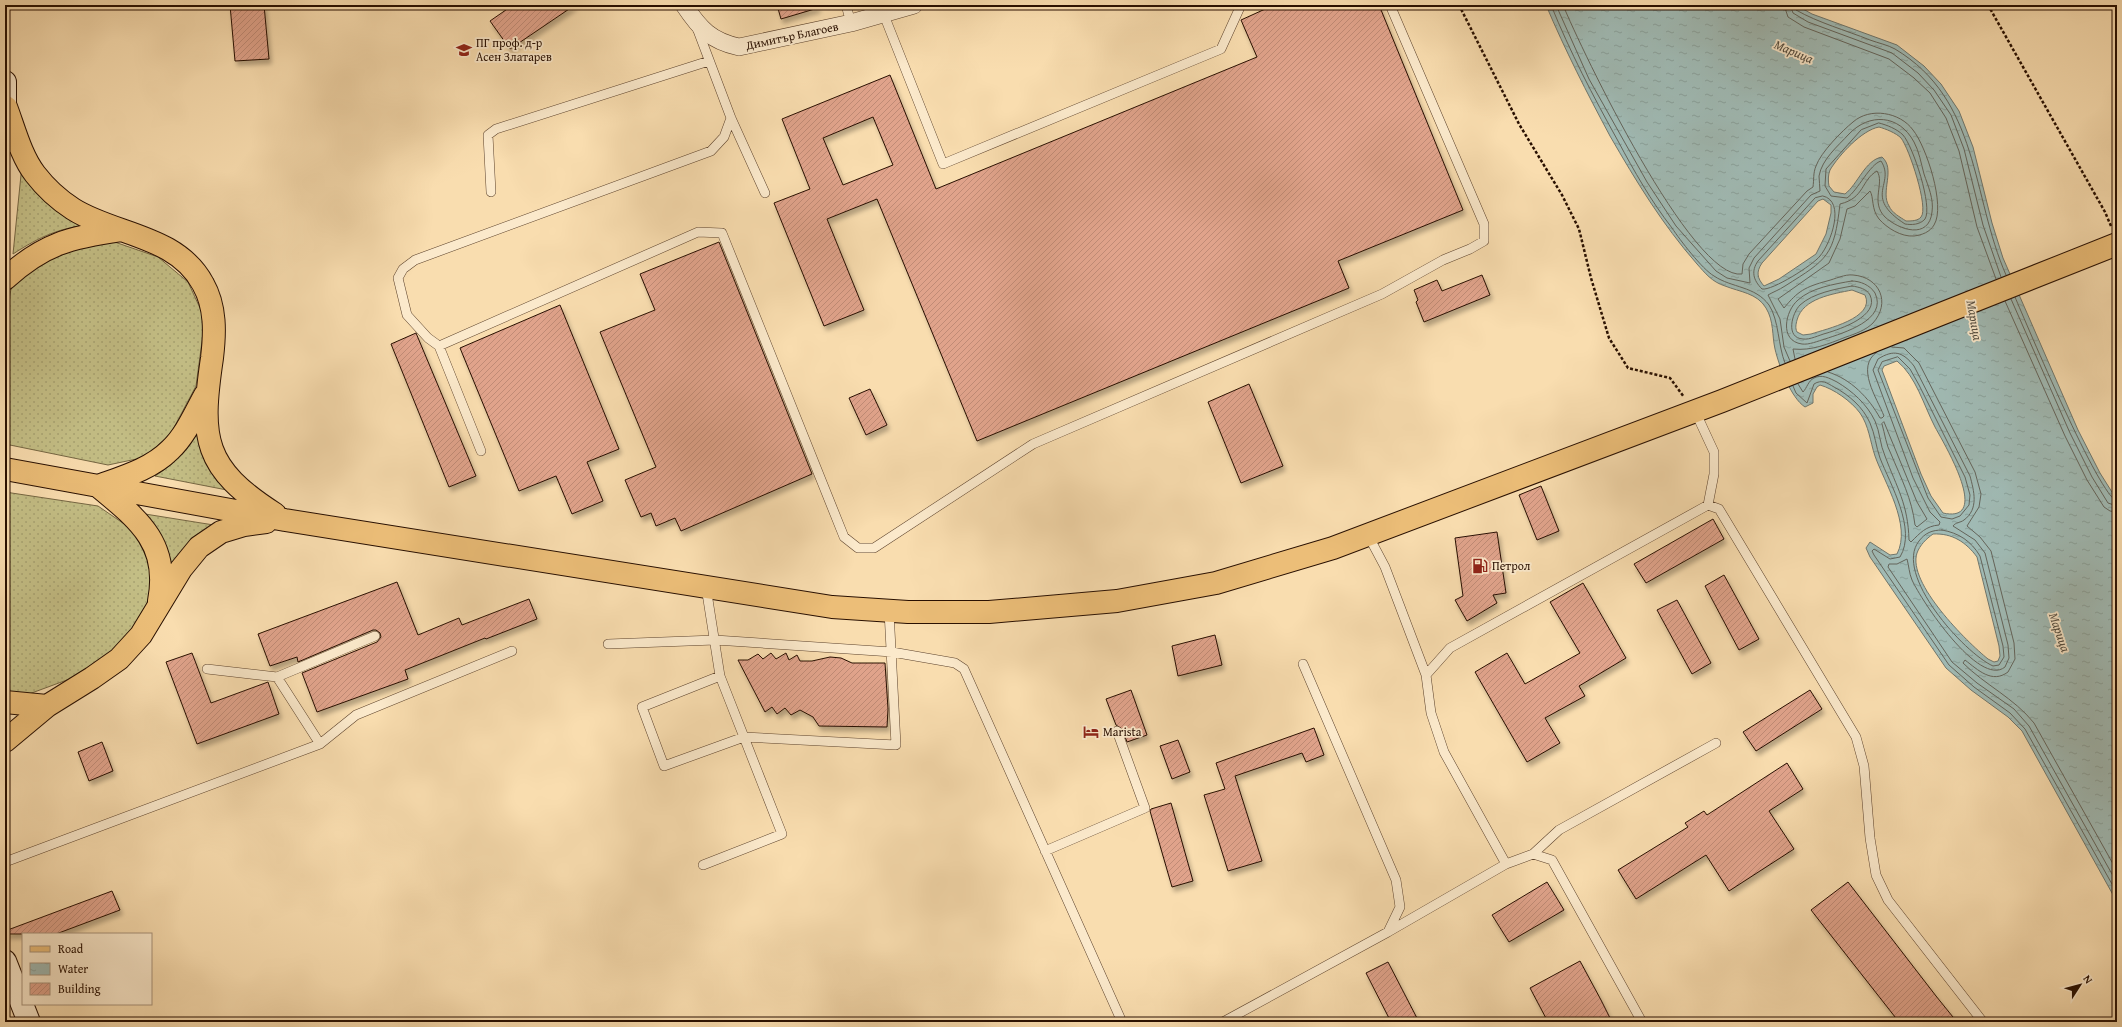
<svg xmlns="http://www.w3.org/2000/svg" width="2122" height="1027" viewBox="0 0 2122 1027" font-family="'Gentium Book Plus',serif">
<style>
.grass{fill:url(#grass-dots);stroke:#766743}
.water{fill:url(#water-ripples);stroke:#70766c;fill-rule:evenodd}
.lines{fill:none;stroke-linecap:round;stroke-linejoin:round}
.shore{stroke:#64645a;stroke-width:1}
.building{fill:url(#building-hatch);stroke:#280f00;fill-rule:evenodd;filter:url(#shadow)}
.lane-casing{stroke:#5c422c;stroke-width:10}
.street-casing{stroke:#5c422c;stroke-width:18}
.secondary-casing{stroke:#280f00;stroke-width:24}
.primary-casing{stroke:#280f00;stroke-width:24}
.path{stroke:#280f00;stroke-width:2.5;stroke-dasharray:3 2;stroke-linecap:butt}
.lane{stroke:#fbe9cb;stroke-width:9}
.street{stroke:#fbe9cb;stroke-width:17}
.secondary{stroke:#fbe9cb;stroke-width:22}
.primary{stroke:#ecbe78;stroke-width:22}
.labels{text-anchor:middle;stroke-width:3.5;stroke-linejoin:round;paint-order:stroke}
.street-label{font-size:12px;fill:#280f00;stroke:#fbe9cb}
.poi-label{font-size:12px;fill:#280f00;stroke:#fbe9cb;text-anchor:start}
.water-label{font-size:13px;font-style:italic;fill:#524b3f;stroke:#fbe9cb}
</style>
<defs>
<pattern id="grass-dots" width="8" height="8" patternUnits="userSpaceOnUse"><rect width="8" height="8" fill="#c4bf86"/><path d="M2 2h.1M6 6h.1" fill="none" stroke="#a8a372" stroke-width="1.8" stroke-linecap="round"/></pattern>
<pattern id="water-ripples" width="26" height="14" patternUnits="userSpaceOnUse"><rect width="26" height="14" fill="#a0bab4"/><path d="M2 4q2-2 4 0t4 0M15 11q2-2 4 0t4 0" fill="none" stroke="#8a9f99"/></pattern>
<pattern id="building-hatch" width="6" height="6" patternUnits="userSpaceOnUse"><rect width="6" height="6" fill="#e0a38b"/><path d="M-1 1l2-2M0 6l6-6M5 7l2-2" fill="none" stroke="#c08b76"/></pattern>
<filter id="shadow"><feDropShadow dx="2.5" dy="4.5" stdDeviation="2" flood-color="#0004"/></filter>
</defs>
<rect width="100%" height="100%" fill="#f9ddaf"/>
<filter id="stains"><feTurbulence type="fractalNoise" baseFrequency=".005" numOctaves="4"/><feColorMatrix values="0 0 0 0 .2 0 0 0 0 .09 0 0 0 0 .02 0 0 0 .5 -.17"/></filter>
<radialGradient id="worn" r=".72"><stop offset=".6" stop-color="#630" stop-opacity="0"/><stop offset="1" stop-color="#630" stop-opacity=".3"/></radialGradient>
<path class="grass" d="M22,165L93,224C59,228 41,236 13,254Z
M106,239L158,257L188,282L205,319L196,386L171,433L146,457L108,465L5,444V328L12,282L53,252Z
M198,430L227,490L155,476C175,464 185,449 198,430Z
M5,492L98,506L133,530L148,560L153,591L144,618L120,646L75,677L29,694L5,691Z
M145,514L220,526L173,572L165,544Z"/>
<path class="water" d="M1546,5H1796L1812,14L1897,45L1924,66L1941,84L1959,111L1973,147L1992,223L2003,258L2078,430L2100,473L2117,500V902L2022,731L2008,717L1971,690L1946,668L1870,557L1866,548L1870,542L1890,555L1897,554C1912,525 1884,482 1875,456C1870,441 1869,426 1860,413C1851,401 1834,389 1820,385L1817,387L1813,394V403L1805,407C1791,398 1779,366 1775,349C1772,336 1774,321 1766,308C1757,293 1740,292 1725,286C1712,282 1705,273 1697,264C1662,224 1636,181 1610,136C1587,93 1565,50 1546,5ZM1879,127C1886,129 1896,133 1901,138C1909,148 1929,208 1921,217C1918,221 1911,221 1906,221C1900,217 1892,213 1889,206C1880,192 1896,169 1882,157C1865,160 1858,184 1845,194L1834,192L1829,186C1828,181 1828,175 1830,170C1839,155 1862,130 1879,127ZM1823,199L1831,205V213L1826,234L1816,254L1779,279L1764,286C1757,278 1756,272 1762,263L1818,201ZM1852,290L1865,295C1876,318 1826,329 1811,334L1803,335L1797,332C1795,328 1796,324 1797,320C1803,298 1833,294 1852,290ZM1897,361C1916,376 1924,406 1935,427C1943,442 1993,524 1943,513L1931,496L1921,474L1882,370L1884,366ZM1933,534C1952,533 1966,542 1977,557L1999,646L2000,656L1998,661L1994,662L1988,659C1967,642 1907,583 1917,553C1920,545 1926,539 1933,534Z"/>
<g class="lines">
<path class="shore" d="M1551,5C1570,52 1593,96 1618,141C1634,171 1651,201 1672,228C1680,240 1702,269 1714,276C1732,288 1755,286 1769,305C1779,320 1778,346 1785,363
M1556,5L1589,79L1647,182L1676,226L1716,271L1727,278L1750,283L1749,268L1754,258L1811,195L1820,191C1820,186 1819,181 1819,176C1822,159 1838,146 1849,134C1869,113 1899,114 1914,142C1919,151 1921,163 1924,174C1928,186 1934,199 1932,212C1929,240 1899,230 1885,217C1870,202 1885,183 1877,171C1861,180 1865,198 1840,204C1834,256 1828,259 1785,286C1779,290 1773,292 1768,295L1780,319L1784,347L1790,361
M1563,5C1581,49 1692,281 1742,274L1743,264L1749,254L1807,191L1813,187C1814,180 1813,173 1816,166C1821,152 1842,131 1853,122C1870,107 1900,112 1913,130C1926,146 1946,206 1934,225C1930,232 1922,235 1914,236C1901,237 1887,228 1879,219C1871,209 1874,197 1870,191L1855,206L1847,209L1840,239L1829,263L1778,299L1784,308C1798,291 1805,287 1827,281C1835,279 1845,274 1853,275C1880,277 1891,303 1873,323C1866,330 1855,334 1846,337C1828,344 1812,351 1793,349L1795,359
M1784,5L1788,17L1804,27L1889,59L1914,78L1930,93L1946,118L1959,151L1977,227L1996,279
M1790,5L1793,13L1808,22L1892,53L1918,73L1934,90L1951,115L1964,149L1983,225L2001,277
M1795,5L1796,10C1819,23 1845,30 1870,40C1878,43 1888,45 1895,49C1980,100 1971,195 2006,275
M1879,123C1887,125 1897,129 1903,135C1913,146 1933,207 1925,219C1920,225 1911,225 1905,224C1862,196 1896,184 1881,161C1870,164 1858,190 1847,198L1831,196L1825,186L1826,169L1861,130Z
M1823,196C1846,201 1831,243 1820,256C1813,265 1772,291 1762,289C1753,280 1751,271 1758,261L1815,198Z
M1852,281C1860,281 1870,285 1875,293C1888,320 1843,333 1825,339C1818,341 1809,345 1802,344C1779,341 1785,311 1798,300C1811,288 1834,284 1852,281Z
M1852,286C1859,287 1867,289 1870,295C1880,316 1840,329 1827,333C1819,335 1810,340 1803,339C1785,338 1792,313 1800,305C1813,293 1836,289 1852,286Z
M2015,297C2026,323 2100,499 2117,501
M2011,299L2070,433L2092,477L2108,503L2117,506
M2005,301L2065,436L2087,480L2104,507L2110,511L2117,512
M1892,347L1904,348L1919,363L1975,472L1981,494L1979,507L1967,526L1980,537L1991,551L2014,643L2015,659L2008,672C1992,684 1978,670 1965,660L1963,663C1985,685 2014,698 2034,723L2117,871
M1898,357L1910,369L1919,385L1965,477L1970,495L1969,505L1960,516L1952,519L1941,517L1928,498L1878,370L1882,362Z
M1828,372C1851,379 1869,398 1880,418H1882L1884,416C1877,398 1855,367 1877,352
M1798,384L1803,392C1807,388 1808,381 1814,378C1822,374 1829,378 1837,382C1852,391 1867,404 1875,421C1880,432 1880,445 1885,456C1897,488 1908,504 1909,540L1911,542C1920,533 1926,526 1939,525L1940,522L1930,512L1913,478L1873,370L1878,359C1894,349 1903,352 1914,366L1970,476C1974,491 1979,509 1964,520C1960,523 1956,522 1953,526L1975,540L1985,553L2008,645L2009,658L2005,667C1979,688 1921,600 1912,580C1909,573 1909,566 1907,559L1897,564H1889L1888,567L1952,662L1977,683L2014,709L2029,726L2117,883
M1793,386L1796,393L1807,403L1814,384C1822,379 1827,383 1834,387C1849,395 1863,407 1870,423C1875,434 1876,447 1880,458C1890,484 1917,529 1900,557L1890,559L1874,549L1872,551L1874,555L1949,665L1974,687L2010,713L2025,729L2117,893
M1884,422L1917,502L1927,519L1917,527L1915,525C1912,499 1901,478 1891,454C1886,445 1885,434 1882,424Z
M1942,530C1959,533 1971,541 1980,556L2003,646L2004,657L1999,665L1993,666C1964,653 1893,574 1919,541C1925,533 1932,530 1942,530Z"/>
</g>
<path class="building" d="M230,5H264L269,59L235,61Z
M513,5H575L510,49L490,21Z
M777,5H817L818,8L781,19Z
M1274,5H1379L1463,210L1338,261L1349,288L977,441L877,199L827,219L864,310L824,326L774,203L810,189L782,119L890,75L936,189L1257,57L1241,20ZM873,117L893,165L843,185L823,138Z
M719,242L812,474L681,531L675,518L656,526L651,513L641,517L625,480L656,467L600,332L655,310L640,274Z
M1482,275L1490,295L1424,322L1416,302L1418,300L1414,290L1437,280L1442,291Z
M560,305L619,449L587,462L603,501L572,514L556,476L519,491L460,348Z
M416,333L476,476L449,487L391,344Z
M1249,384L1283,466L1241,483L1208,402Z
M870,389L887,425L866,435L849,398Z
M1541,486L1559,531L1537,540L1519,495Z
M1713,519L1724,539L1646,583L1634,564Z
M1497,532L1506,593L1493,595L1497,603L1467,621L1455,600L1463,596L1455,538Z
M1724,575L1759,639L1739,650L1705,586Z
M397,582L418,635L459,618L462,625L529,599L537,619L486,639L485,638L405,670L408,679L317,712L302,673L377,642L381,637L380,633L376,630H373L298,662L297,657L270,666L258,634Z
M1583,583L1626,658L1579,686L1585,696L1545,718L1560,743L1527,762L1475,672L1507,653L1525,684L1580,653L1550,602Z
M1677,600L1711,663L1692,674L1657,610Z
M1215,635L1222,665L1178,676L1172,646Z
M192,653L211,703L268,682L279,714L197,744L166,662Z
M771,653L776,659L786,653L789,660L797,655L800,661H812L830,657L841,658L852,663H885L888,709L887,727L819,726L813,717L800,710L791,715L785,708L777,714L772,707L765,712L738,660H748L758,654L763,659Z
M1131,690L1147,735L1127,742L1122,729L1116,725L1106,699Z
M1810,690L1822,709L1756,751L1743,732Z
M1314,728L1324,755L1306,762L1302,753L1235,776L1262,861L1228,871L1204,795L1225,789L1216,763Z
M1178,740L1190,772L1172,779L1160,746Z
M102,742L113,771L89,781L78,752Z
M1787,763L1803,789L1769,811L1794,849L1729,891L1706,855L1636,899L1618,870L1688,827L1685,823L1704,811L1707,815Z
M1171,803L1193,881L1172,887L1150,811L1151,809Z
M1547,882L1564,910L1509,942L1492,915Z
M1848,882L1936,996L1957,1022H1899L1811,910Z
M112,891L120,910L56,934H5V931Z
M1580,961L1601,1000L1612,1022H1548L1530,988Z
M1388,962L1419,1022H1391L1366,973Z"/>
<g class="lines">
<defs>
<path id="lane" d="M846,5L851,23
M884,15L943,164L1221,49L1241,5
M697,28L731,118L765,193
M491,192L488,135L496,129L709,61
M439,346L698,232L722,233L844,537L858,548H874L1033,444L1382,294L1443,260L1470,249L1484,241V224L1390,5
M481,451L439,346L428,338L407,315L398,278L403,269L415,260L711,151L724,137L731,118
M1708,505L1719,509L1856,737L1864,766L1870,838L1876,875L1888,900L1983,1022
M1368,535L1385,567L1426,675
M608,644L715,640L892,652L955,663L964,669L1122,1022
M1303,664L1396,880L1400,907L1388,932
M207,669L277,677L375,636
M720,676L642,707L664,766L744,737L896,745L889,611
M277,677L320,744
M1045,851L1145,808L1117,731
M1533,854L1559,830L1716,743
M5,862L320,744L356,715L512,651
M1506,864L1444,752L1431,713L1426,675L1450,648L1708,505L1714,474V452L1695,411
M703,865L782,834L720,676L706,587
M1223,1022L1388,932L1506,864L1533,854L1552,860L1642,1022"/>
<path id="street" d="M684,5C700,29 711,41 739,47L851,23L914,5"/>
<path id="secondary" d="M5,82V142
M5,961L29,1022"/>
<path id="primary" d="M5,109L6,107C14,128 21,156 35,174C45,187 59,200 73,209C114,235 177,235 203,284C216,307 215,333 212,358C200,439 203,468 275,514
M5,279C43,244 71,237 121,230
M5,469L285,520L832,607L908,612H989L1117,601L1216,583L1333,548L1722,401L2117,244
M98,486C123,477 151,469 170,450C186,435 195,413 205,395
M99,487C139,520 170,544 159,601
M5,702L47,706
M5,741L47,706L92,678L119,659L141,635L181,569L199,547L221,532L244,525L266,522"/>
</defs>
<use href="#lane" class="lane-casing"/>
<use href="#street" class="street-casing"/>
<use href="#secondary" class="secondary-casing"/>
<use href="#primary" class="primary-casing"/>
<path class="path" d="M1459,5L1519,124L1562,195L1579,229L1591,278L1609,338L1628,368L1670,378L1684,397
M1988,5L2105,212L2111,226"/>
<use href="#lane" class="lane"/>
<use href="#street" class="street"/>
<use href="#secondary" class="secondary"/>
<use href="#primary" class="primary"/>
</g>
<defs>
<symbol id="school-bare" viewBox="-9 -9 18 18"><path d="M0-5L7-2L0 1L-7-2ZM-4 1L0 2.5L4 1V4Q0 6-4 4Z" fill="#8f2418" stroke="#fbe9cb" stroke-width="2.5" paint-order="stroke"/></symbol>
<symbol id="fuel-bare" viewBox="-9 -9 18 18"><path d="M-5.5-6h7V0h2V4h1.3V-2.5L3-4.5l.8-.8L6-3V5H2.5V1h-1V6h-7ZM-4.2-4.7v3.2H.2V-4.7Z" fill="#8f2418" stroke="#fbe9cb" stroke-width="2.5" paint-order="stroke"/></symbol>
<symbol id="hotel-bare" viewBox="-9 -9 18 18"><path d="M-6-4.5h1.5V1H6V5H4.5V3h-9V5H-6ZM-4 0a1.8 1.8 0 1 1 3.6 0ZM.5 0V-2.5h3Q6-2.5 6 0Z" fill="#8f2418" stroke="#fbe9cb" stroke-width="2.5" paint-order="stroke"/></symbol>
</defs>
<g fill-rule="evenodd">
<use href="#school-bare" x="453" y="39" width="22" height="22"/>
<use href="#fuel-bare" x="1469" y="555" width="22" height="22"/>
<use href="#hotel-bare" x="1080" y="721" width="22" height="22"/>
</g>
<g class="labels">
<g class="street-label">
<text transform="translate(792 36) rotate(-12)" y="4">Димитър Благоев</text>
</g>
<g class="poi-label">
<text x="476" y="47">ПГ проф. д-р<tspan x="476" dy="14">Асен Златарев</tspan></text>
<text x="1492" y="570">Петрол</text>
<text x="1103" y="736">Marista</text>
</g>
<g class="water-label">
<text transform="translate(1794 51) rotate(23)" y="5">Марица</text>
<text transform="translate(1975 320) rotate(80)" y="5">Марица</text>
<text transform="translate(2060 632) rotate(71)" y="5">Марица</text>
</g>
</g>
<rect width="2122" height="1027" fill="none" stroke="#f9ddaf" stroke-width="20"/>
<rect x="6" y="6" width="2110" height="1015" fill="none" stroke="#280f00" stroke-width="2"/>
<rect x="10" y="10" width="2102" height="1007" fill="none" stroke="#280f00"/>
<rect x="22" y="933" width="130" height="72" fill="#fbe9cb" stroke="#a7927a"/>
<rect x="30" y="946" width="20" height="6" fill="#ecbe78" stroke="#a7927a"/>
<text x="58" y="953" font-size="12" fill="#280f00">Road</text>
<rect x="30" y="963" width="20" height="12" fill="url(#water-ripples)" stroke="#a7927a"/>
<text x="58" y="973" font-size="12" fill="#280f00">Water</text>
<rect x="30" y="983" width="20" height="12" fill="url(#building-hatch)" stroke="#a7927a"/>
<text x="58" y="993" font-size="12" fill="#280f00">Building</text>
<g transform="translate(2080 985) rotate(54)" stroke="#fbe9cb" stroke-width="3" paint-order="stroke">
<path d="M0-3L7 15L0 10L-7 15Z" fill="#280f00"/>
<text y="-6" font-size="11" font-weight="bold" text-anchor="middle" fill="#280f00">N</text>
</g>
<rect width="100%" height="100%" filter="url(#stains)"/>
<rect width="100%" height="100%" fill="url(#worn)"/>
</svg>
